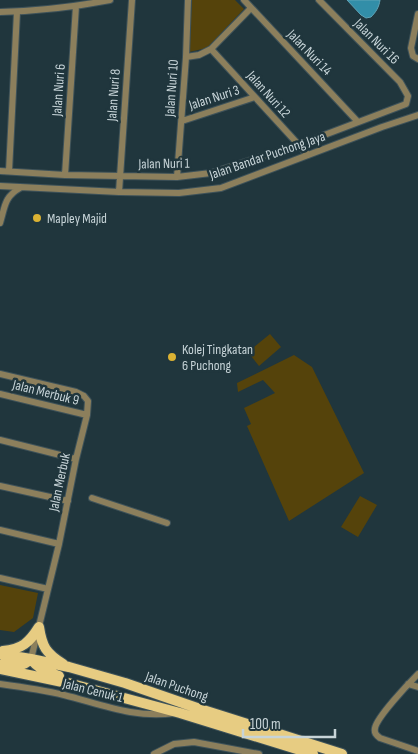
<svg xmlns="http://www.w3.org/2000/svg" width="418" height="754" viewBox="0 0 418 754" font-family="'Sofia Sans Condensed',sans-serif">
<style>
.green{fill:#55430b}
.water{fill:#328ea8;stroke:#5fa3b6}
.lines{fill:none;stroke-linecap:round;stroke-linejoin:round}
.street-casing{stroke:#3e5259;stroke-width:8}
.primary-casing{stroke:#3e5259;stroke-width:12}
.street{stroke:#8c7f5c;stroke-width:6}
.primary{stroke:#e7cc82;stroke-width:10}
.poi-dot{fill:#dbb233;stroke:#20363d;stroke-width:2}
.labels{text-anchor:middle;stroke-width:5;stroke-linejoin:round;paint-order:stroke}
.street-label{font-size:14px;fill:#c7d4d8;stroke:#20363d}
.poi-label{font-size:14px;fill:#c7d4d8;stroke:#20363d;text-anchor:start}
</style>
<rect width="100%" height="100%" fill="#20363d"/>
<path class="green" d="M192,0H235L244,9L207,48L189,52Z
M270,334L281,347L259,366L248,352Z
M294,355L312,367L364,473L289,521L247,426L251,424L244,408L275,393L263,380L238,392L237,383Z
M360,496L377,505L358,537L341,527Z
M0,585L38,593L33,618L14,632L0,630Z"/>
<path class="water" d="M347,0H380C379,7 376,12 371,17L366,18L361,15Z"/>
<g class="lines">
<defs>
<path id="street" d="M244,0L358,122
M0,12C37,11 74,7 110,0
M418,14L411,48L413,56L418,59
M211,49L308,155
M186,57L199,55L211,49L251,8
M182,121L255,97
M0,171L65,175L177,177L211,173L298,145L406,104L408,96L400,82L319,0
M9,171L17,12
M65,175L76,6
M177,177L186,57L188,0
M0,186L119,192L179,193L221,188L382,127L418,115
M119,192L132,0
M0,223C5,207 4,197 20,188
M0,374L76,392L84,396L88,401L87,415L76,459L59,544L31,659
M0,394L87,415
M0,440L76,459
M0,486L68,501
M92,498L167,523
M0,530L59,544
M0,578L48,589
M418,674C409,683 377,717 375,728C374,733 376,735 380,738L418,751
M0,684C22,687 43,690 64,695C100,704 136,719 174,713
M408,684L418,687
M154,754L174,744L194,742L259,754"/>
<path id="primary" d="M39,627C42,647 46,653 63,664
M3,651C22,649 29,643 39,627
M0,654L31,659L69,667L125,683L200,709L342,754
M31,659C38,669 48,672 59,676
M2,664C15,665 21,668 31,659
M0,669L72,684L180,713L313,754"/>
</defs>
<use href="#street" class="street-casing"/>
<use href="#primary" class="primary-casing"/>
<use href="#street" class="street"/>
<use href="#primary" class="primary"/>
</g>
<g class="poi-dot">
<circle cx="37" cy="218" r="5"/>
<circle cx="172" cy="357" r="5"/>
</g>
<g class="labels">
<g class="street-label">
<text transform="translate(377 41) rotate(45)" y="5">Jalan Nuri 16</text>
<text transform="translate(310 52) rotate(46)" y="5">Jalan Nuri 14</text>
<text transform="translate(171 88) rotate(-86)" y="5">Jalan Nuri 10</text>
<text transform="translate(58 90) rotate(-86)" y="5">Jalan Nuri 6</text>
<text transform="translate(269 94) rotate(48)" y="5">Jalan Nuri 12</text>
<text transform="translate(113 95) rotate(-86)" y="5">Jalan Nuri 8</text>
<text transform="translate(214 97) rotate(-18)" y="5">Jalan Nuri 3</text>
<text transform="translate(267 155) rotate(-19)" y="5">Jalan Bandar Puchong Jaya</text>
<text transform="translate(164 163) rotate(-1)" y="5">Jalan Nuri 1</text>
<text transform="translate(46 392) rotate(14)" y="5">Jalan Merbuk 9</text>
<text transform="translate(59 482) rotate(-78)" y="5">Jalan Merbuk</text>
<text transform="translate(177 686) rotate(19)" y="5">Jalan Puchong</text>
<text transform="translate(93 690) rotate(14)" y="5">Jalan Cenuk 1</text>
</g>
<g class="poi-label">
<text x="47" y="223">Mapley Majid</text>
<text x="182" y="354">Kolej Tingkatan<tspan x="182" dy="16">6 Puchong</tspan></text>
</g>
</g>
<path d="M243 729v8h92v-8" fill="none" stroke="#c7d4d8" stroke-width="2.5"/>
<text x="250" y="729" font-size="15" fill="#c7d4d8" stroke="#20363d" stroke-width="4" paint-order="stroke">100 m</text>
</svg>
